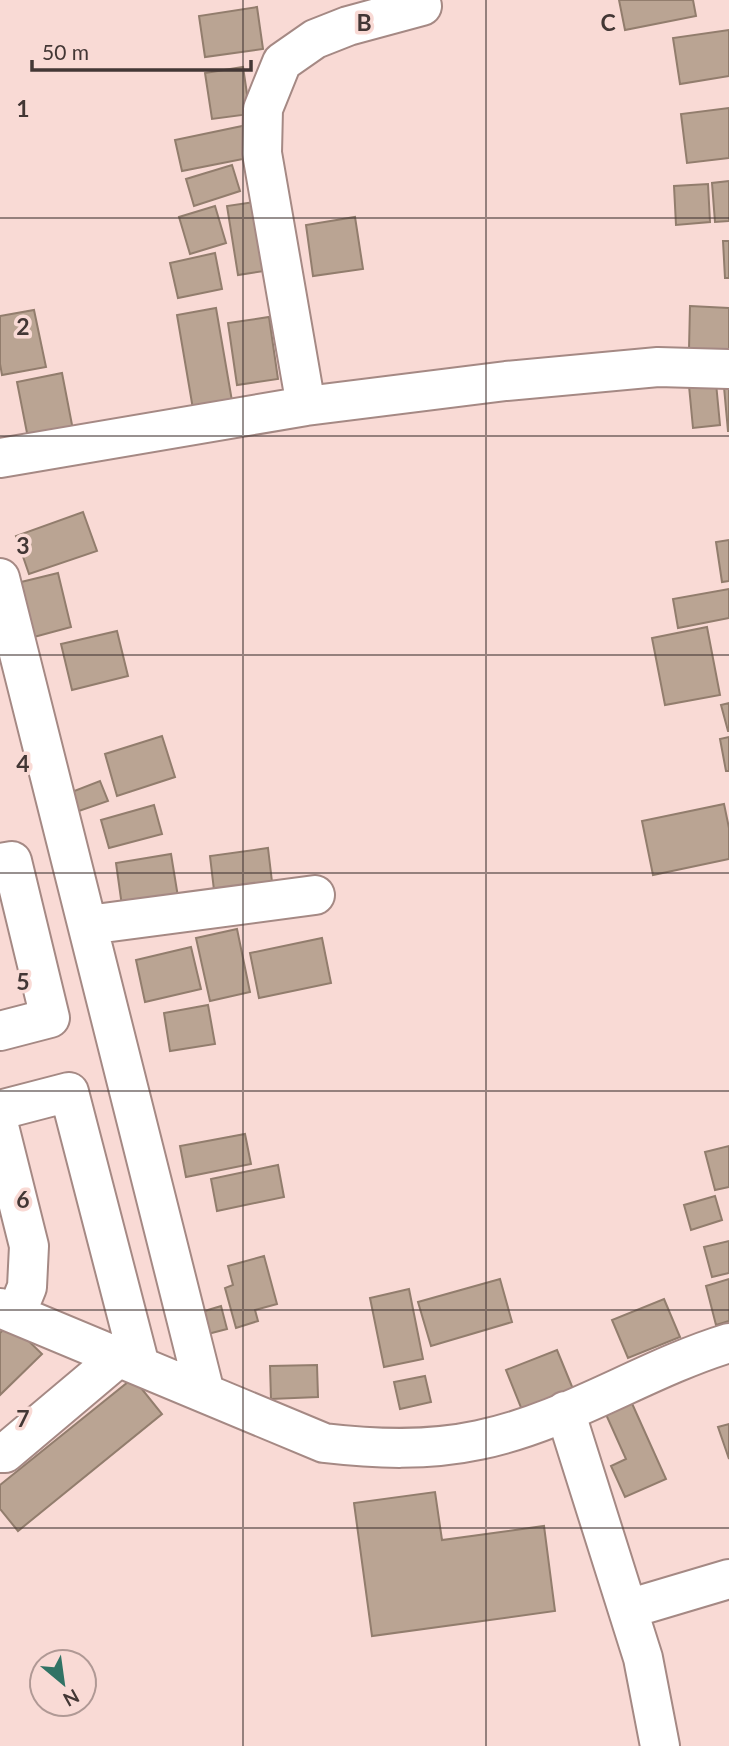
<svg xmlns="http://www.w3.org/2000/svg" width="729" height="1746" viewBox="0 0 729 1746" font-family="Lato,sans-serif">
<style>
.building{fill:#baa493;stroke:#927d6d;stroke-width:2}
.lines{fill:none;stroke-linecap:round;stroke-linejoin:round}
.minor-casing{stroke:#a58984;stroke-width:42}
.minor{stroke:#fff;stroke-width:38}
.grid{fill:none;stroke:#433735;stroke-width:2;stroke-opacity:0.55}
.grid-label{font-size:23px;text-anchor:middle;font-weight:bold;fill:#433735;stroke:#f9dad5;stroke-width:7;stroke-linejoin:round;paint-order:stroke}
</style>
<rect width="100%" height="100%" fill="#f9dad5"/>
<path class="building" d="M619,0H693L696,16L625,30Z
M257,7L263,49L205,57L199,16Z
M729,30V76L680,84L673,38Z
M243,67L250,114L212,119L205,73Z
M729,108V158L687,163L681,114Z
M247,125L253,157L182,171L175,140Z
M232,165L240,191L194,206L186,179Z
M729,181V221L715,222L712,183Z
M708,184L710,222L676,225L674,186Z
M261,201L271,270L238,275L227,206Z
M215,206L226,243L190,254L179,217Z
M355,217L363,269L313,276L306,225Z
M723,241H729V278H725Z
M215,253L222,289L178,298L170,263Z
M690,306L729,308V350L689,349Z
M216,308L232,401L193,409L177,315Z
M34,310L46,367L2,375L0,364V316Z
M269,317L278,379L237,385L228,323Z
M62,373L73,430L28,438L17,382Z
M716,383L720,425L693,428L689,386Z
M724,387H729V431H728Z
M83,512L97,551L29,574L16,536Z
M729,540V581L722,582L716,542Z
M58,573L71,627L34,637L21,582Z
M729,589V618L678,628L673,599Z
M707,627L720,695L665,705L652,638Z
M117,631L128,676L72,690L61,644Z
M729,703V731H728L721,705Z
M162,736L175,777L117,796L105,754Z
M729,737V771H726L720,739Z
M100,781L108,801L76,812L69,793Z
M724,804L729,828V859L653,875L642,821Z
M154,805L162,834L109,848L101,820Z
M268,848L272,882L214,890L210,856Z
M171,854L178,897L122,906L116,863Z
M237,929L250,992L210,1001L196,938Z
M322,938L331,983L259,998L250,953Z
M191,947L201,989L145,1002L136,960Z
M208,1005L215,1044L170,1051L164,1013Z
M245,1134L251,1164L186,1177L180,1146Z
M729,1146V1187L715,1190L705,1152Z
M278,1165L284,1197L217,1211L211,1179Z
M715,1196L722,1220L691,1230L684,1205Z
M729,1241V1273L712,1277L704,1247Z
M264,1256L277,1304L255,1310L258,1321L236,1328L225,1288L233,1285L228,1266Z
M500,1279L512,1322L431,1346L418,1302Z
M729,1279V1321L716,1325L706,1286Z
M409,1289L423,1359L384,1367L370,1298Z
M664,1299L680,1337L628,1358L612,1320Z
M221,1306L227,1329L204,1335L198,1313Z
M10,1323L42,1354L0,1395V1333Z
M557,1350L573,1389L522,1410L506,1370Z
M317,1365L318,1397L271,1399L270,1366Z
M425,1376L431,1402L400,1409L394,1382Z
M133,1378L162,1414L18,1531L0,1509V1485Z
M630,1399L666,1479L625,1497L611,1466L626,1459L604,1410Z
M729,1424V1459L718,1427Z
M435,1492L442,1540L544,1526L555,1611L372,1636L354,1503Z"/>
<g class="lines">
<defs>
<path id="minor" d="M306,406L262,153L263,109L282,62L315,39L348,26L422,6
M0,458L306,406L506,381L658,367L729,369
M0,578L205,1393
M0,863L12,861L50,1018L0,1031
M88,925L315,895
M0,1110L69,1092L140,1366
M0,1130L29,1246L27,1287L16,1314
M0,1308L324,1443C376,1449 428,1451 479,1440C567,1422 644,1369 729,1343
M565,1411L643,1658L660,1746
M0,1453H5L119,1357
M628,1609L729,1579"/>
</defs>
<use href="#minor" class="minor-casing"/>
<use href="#minor" class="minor"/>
</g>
<path class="grid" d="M243,0V1746M486,0V1746M0,218H729M0,436H729M0,655H729M0,873H729M0,1091H729M0,1310H729M0,1528H729"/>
<g class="grid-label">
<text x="364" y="31">B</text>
<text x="608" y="31">C</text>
<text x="23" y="117">1</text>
<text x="23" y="335">2</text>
<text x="23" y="554">3</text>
<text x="23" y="772">4</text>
<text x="23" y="990">5</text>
<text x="23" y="1208">6</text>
<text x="23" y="1427">7</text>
</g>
<g transform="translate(63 1683) rotate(151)"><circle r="33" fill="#f9dad5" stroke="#b09995" stroke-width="2"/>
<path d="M0-5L12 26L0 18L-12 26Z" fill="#317365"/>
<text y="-10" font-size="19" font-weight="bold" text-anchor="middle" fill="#433735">N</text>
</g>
<path d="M32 60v10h219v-10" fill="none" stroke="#433735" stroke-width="3.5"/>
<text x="42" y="60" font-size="21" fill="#433735" stroke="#f9dad5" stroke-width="5" paint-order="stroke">50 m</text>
</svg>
